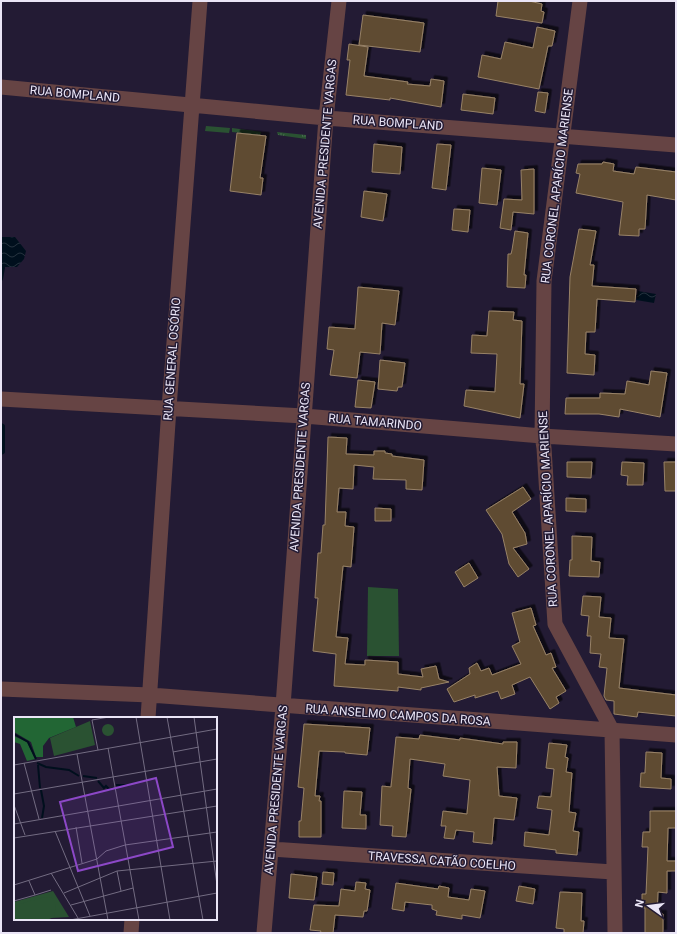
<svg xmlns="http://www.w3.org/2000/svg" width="677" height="934" viewBox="0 0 677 934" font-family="Roboto,sans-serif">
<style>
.grass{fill:url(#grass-tufts)}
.park{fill:#2a5232}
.water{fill:url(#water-waves)}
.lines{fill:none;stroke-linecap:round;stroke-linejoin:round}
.stream{stroke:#000f1d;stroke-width:4}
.building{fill:#5e4b31;stroke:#988267;filter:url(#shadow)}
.street{stroke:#644;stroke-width:15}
.labels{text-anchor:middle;stroke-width:3;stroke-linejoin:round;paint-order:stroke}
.street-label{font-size:12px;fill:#eae5f6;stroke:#231b34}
.inset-river{fill:none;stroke:#000f1d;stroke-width:2}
.inset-road{fill:none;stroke:#736c82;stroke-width:1}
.view{fill:#8c48c7;fill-opacity:0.15;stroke:#8c48c7;stroke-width:2}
.inset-edge{fill:none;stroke:#eae5f6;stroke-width:2}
</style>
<defs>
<pattern id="grass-tufts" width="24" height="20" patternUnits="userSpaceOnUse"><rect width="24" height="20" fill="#2a5232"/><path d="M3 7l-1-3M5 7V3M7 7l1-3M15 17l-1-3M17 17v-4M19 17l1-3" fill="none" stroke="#496b50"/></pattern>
<pattern id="water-waves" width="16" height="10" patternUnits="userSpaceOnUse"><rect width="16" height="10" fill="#000f1d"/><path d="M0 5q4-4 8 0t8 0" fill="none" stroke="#25323e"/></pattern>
<filter id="shadow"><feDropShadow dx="3.5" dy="-3.5" stdDeviation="0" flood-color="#0009"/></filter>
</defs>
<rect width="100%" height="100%" fill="#231b34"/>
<path class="grass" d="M206,126L230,128L229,133L205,131Z
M232,128L261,132L260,135L232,132Z
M277,132L306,135V139L278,135Z"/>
<path class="park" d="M368,587L398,589L399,656H367Z"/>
<path class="water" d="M1,237H15L26,251L24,259L17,267H1Z
M638,291L656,294L654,303L636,300Z"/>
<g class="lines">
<path class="stream" d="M1,279L3,268
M1,425L3,426V452L1,453"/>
</g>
<path class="building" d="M498,1H529L542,4L541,11L544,12L542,23L496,16Z
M363,15L424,23L420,52L359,45Z
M537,27L555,31L552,46H548L539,89L478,77L482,55L501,59L505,42L533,48Z
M349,44L368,47L364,76L408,82L407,84L430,86L431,79L444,81L441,107L390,98V100L346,95L350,60H347Z
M538,92L548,93L545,113L535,111Z
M463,94L495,98L493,114L461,110Z
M237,133L266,136L260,178H263L261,195L230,191Z
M374,144L402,147L400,174L372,172Z
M437,144L451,145L446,190L432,188Z
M603,162L614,164L613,171L634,174L636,167L676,172V200L647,195L645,229H639V236L619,235L623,202L576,193L580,174L576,173L578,164H602Z
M482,168L501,170L497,205L479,203Z
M534,169V214L513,212L511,230L500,228L504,199L522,200L521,170Z
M364,191L387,194L383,221L361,217Z
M454,209L470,210L468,232L452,230Z
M579,229L596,231L590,265H594L592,286L636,289L635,302L597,299L595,332H586L585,354L595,355L594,375L567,373L570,277Z
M515,231L528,233L524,275H526L525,288L507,287L508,254H511L512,250Z
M358,287L399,291L395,325L382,323L380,354L360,352L357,378L330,375L334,350L327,349L329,327L355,329Z
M489,311L514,312L513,320L522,321L520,384H524L520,418L464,406L466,390L495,392L497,354L471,353L472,335L487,336Z
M380,360L405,363L402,387H398L397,391L378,389Z
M651,371L667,373L660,417L620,409L619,417L599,414H565L566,398H600V393L625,394L627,381L649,385Z
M358,380L375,382L371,408L355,407Z
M328,437L347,438L346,454L374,455V451H385V453L392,454V456L424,460L422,490L406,489V480L373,479L374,467L354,465L353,489L339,488L337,512H346L345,526L354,527L351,567L343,566L336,637L348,638L345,664L365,665V660L398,662V674L423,677L421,669L436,666L439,679L449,682L421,688V690L398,687V691L334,686L336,654L313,651L318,598H315L318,553H321L323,525H325Z
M567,462H592L591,478L567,477Z
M622,462L644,463L643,485H627L628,476L621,475Z
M664,462H676V491H665Z
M523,487L531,499L512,512L525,533L527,544L513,548L529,569L518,577L509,564L502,534L486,510Z
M566,498L586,499V512L566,511Z
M375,508L391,509V521H375Z
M572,536L592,537L591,561L600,562L599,577L569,576L570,560H572Z
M469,563L478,578L464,587L455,572Z
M583,596L601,597L599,617L611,618L609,638L624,639L619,688L676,695V716L638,712L637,717L614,714V701L606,700L604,696L607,668L599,667L601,654L590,653L591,636H587L589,616L581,615Z
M531,608L536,625L533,626L546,655L551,653L556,667L552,668L566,691L556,697L559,703L550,709L530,677L512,685L515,694L501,699L498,691L475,698V695L454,702L447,689L470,674L469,668L477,663L481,671L489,668L492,675L521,664L512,646L520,642L512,613Z
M304,724L370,728L367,755L345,753V752L319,751L315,796H320L319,801H321V837H299V821H301L304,788L298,787Z
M420,735L460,740V738L503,744V742H517L516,768L497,767L499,796L517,798L514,820L494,818L492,844L473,842L474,832L456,830L454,839L444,838L446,826H441L443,811L467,814L470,780L443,776L445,764L410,759L408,788L411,789L406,837L392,836L393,826L380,825L382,786L391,787L396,737L419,739Z
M549,743L567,745L565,757L568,758L566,772L572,773L569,812L576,813L573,831L579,832L577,855L556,853V850L524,846L525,832L549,835L552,810L537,808L539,796L551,797L554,769L546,768Z
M646,752L662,753L661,778L671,779V789L640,787L641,773H645Z
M344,791L362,792L360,815H366V829L342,828Z
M650,811H676V828H668L667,861H676V871H667V893L658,892L657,914H663V933H645V908H642V894H646L648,847H642L643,832H650Z
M323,872L334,873L333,885L322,884Z
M291,874L317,877L314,900L289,898Z
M356,882L366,883L365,889L370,890L367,911H364L363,917L335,915L333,933H320L321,931L310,930L314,905L339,906L341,889L355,891Z
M396,883L438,889L439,886L449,888L448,897L469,900L471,889L485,891L480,918L462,915V919L436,915L437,911L432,909V905L405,902L404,911L392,909Z
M519,886L535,889L533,904L516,901Z
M560,892L582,893L581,921H584L583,933H564V929L556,928Z"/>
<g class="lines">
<path class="street" d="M580,1L544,281L542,436L544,448L555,624L612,730L615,933
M1,87L326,118L676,145
M1,399L304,416L542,436L676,444
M1,689L150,695L676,735
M148,718L169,408L200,1
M271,849L613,872
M131,933L132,919
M264,933L283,706L326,118L339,1"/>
</g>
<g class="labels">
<g class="street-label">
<text transform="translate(75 94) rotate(5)" y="4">RUA BOMPLAND</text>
<text transform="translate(398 123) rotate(4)" y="4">RUA BOMPLAND</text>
<text transform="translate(325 144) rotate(-85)" y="4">AVENIDA PRESIDENTE VARGAS</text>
<text transform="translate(557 186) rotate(-83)" y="4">RUA CORONEL APARÍCIO MARIENSE</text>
<text transform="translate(172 359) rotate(-86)" y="4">RUA GENERAL OSÓRIO</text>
<text transform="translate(375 422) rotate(5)" y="4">RUA TAMARINDO</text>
<text transform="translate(300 467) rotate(-86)" y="4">AVENIDA PRESIDENTE VARGAS</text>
<text transform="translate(548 509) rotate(-93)" y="4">RUA CORONEL APARÍCIO MARIENSE</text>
<text transform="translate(398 715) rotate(4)" y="4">RUA ANSELMO CAMPOS DA ROSA</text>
<text transform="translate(276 790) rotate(-85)" y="4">AVENIDA PRESIDENTE VARGAS</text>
<text transform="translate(442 861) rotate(4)" y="4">TRAVESSA CATÃO COELHO</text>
</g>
</g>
<g transform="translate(14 717)">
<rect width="203" height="203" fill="#231b34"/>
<path d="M39,174L55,200L0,203V185Z" fill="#2a5232"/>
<path d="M59,0L62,10L35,21L29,29V40H22L17,25L0,15L1,0ZM0,19L13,25L21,42L13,44L6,27L0,25Z" fill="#226634"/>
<path d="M76,4L81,28L40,39L36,21ZM88 13a6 6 0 1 1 12 0a6 6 0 1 1-12 0ZM31,180L38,181L42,188L40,200L33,203L5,201L4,194L6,187Z" fill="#2a5232"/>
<path class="inset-river" d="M0,17L14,25L22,42M23,46L32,50L55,53L65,59M24,48L26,71M69,59L83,61M84,64L90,71L92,69L96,73L99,71M102,68H115M27,73L30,89L28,101"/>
<path class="inset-road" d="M122,0L156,203M153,0L189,203M180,0L203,168M94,31L125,203M84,33L78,3L95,0M159,35L185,30M63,37L94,203M10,46L25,102M0,48L203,12M0,77L203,42M0,88L11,118M0,107L203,72M62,110L68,146M41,114L76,199M0,121L203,89M103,154L107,174M37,156L64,201M0,168L83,142L92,134L111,128L203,115M50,176L103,154L203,144M21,178L37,173M0,184L21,178L15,164M57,188L119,171M56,203L203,176"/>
<path class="view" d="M142,61L159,130L64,154L46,85Z"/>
<rect width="203" height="203" class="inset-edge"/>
</g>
<rect width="677" height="934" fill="none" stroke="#eae5f6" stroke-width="4"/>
<g transform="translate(649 906) rotate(284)" stroke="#231b34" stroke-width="3" paint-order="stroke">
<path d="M0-3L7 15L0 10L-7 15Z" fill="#eae5f6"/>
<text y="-6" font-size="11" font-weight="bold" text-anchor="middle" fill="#eae5f6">N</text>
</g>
</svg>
